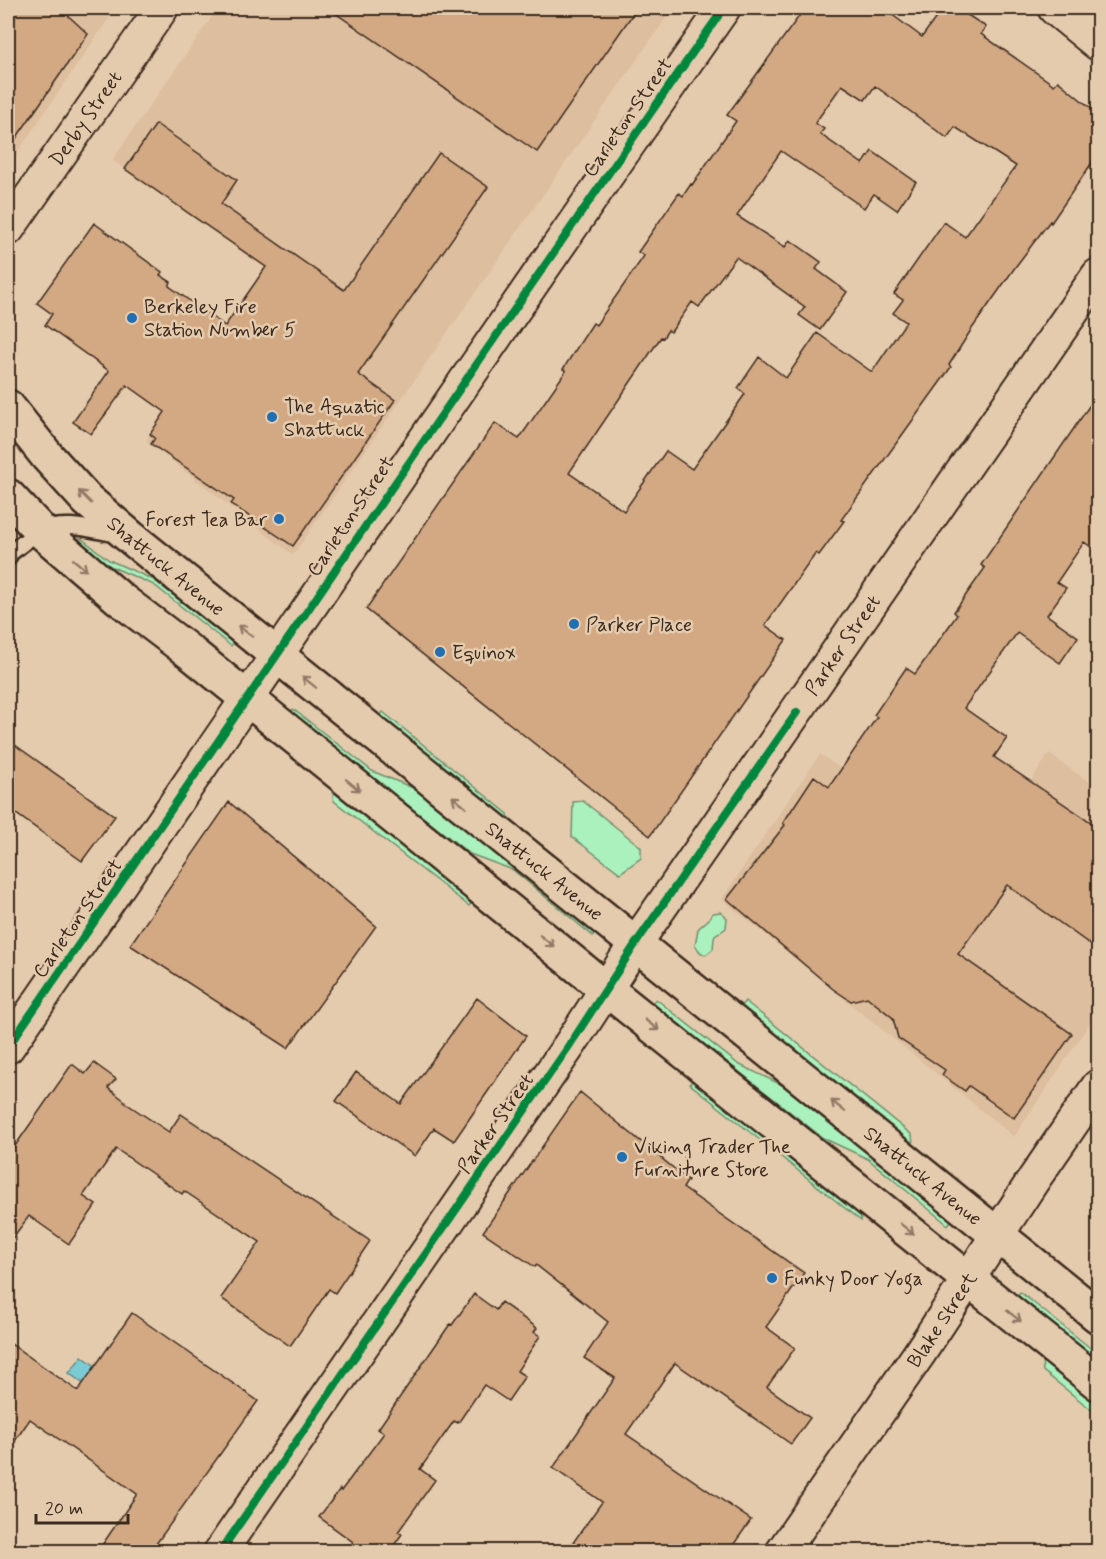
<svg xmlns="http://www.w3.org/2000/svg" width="1106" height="1559" viewBox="0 0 1106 1559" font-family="Mynerve,sans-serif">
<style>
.built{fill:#ddbe9e}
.green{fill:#aaf1bd;stroke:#728e6e;stroke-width:1.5}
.water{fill:#7bcbd4;stroke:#618b8b;stroke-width:1.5}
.building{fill:#d3a984;stroke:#3b2a1e;stroke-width:1.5;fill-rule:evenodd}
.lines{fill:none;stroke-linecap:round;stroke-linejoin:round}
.service-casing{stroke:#3b2a1e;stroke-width:20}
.minor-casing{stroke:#3b2a1e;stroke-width:36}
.secondary-casing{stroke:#3b2a1e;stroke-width:38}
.service{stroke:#e5cbad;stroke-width:15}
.minor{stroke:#e5cbad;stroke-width:32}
.secondary{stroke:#e5cbad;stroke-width:33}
.cycleway-casing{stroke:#e5cbad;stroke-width:11}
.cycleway{stroke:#00873e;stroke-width:8}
.oneway{stroke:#907a66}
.poi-dot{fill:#1f6fb2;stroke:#e5cbad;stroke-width:2}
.labels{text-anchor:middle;stroke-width:5;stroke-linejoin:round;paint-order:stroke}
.street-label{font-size:20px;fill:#3b2a1e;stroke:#e5cbad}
.poi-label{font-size:20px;fill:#3b2a1e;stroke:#e5cbad;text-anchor:start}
</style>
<rect width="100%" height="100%" fill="#e5cbad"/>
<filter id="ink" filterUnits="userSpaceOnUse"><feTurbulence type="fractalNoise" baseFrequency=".0167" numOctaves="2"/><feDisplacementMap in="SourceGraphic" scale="12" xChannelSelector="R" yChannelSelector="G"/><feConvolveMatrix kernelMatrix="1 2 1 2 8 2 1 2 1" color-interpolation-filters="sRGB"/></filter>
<g filter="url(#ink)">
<path class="built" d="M8,8H116L8,166Z
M218,8H673L293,555L146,441L265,268L112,160Z
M820,754L974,864L1049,754L1098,788V1011L1014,1137L722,899Z"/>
<path class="green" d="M74,539H82L109,560L154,580L233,643L231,646L154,585L103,563Z
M293,709L372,771L418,790L596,930L593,936L513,870L470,854L290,713Z
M383,712L508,814L510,822L379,716Z
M332,791L472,902L469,906L334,801Z
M583,801L641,847V858L620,873L572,837L573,802Z
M721,912L727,918L726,928C713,939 715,927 713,949L705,955L700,952L695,945L698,929L709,919L713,913Z
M656,999L738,1064L782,1085L952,1219L948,1225L868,1159L823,1138L652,1003Z
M745,1001L912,1135L913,1144L741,1006Z
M692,1080L861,1214V1221L690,1084Z
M1020,1292L1098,1354V1360L1017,1296Z
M1042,1361L1098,1406V1415L1043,1371Z"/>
<path class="water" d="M82,1356L117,1382L104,1399L69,1373Z"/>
<path class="building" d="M8,8H60L88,34L8,150Z
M328,8H637L537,152Z
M805,8H883L922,37L943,8H957L986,27L981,34L1054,85L1058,81L1098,114V154L1051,223L1050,221L1016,266L971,330L949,365L951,367L841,520L844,521L819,555L816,553L765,625L786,640L650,836L366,609L495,423L519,439L566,371L563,369L593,323L596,325L644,256L638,252L679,193L683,196L691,184L692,185L736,121L727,115ZM842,85L865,100L875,86L947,138L955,127L1016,166L965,237L944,222L894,294L903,300L893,313L906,322L872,372L817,333L786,378L759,357L738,388L745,394L692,469L666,451L624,511L569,473L661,337L663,338L668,330L671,332L692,302L699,307L736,257L805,307L799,315L820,330L847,292L816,269L821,262L790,240L785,247L737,216L781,151L864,208L874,194L897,210L916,182L872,151L863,164L820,134L824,129L815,123Z
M156,124L237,180L221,204L344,290L439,153L488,187L358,374L395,400L293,546L231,504L234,500L151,444L155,438L150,434L165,412L127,385L91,434L73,422L109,371L45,325L52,314L37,303L94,223L162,272L160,275L171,282L169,286L225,326L266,267L125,169Z
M1098,393V552L1084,542L1057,582L1066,588L1047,615L1078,637L1060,663L1017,633L964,708L1007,738L994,757L1098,827V950L1007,885L958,954L1072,1034L1014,1118L969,1086L965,1091L942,1075L945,1070L898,1038L893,1018L867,997L851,1001L833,989L727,899L785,825L783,823L814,776L829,787L877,717L874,715L906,668L915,674L957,615L954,612L985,568L981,565Z
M8,740L115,816L82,861L8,808Z
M229,802L376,926L288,1048L130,945Z
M477,998L526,1036L454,1141L434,1128L415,1156L336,1101L356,1072L401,1104Z
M94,1063L116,1079L108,1088L125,1101L124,1102L169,1132L181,1114L370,1241L335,1293L329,1289L290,1346L221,1298L260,1242L184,1191L182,1194L116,1149L83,1196L96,1205L69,1244L29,1216L8,1244V1156L72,1064L85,1074Z
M580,1092L688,1180L683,1188L804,1273L766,1327L795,1348L767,1387L810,1418L791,1444L675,1363L626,1434L751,1520L729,1551H567L602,1502L553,1468L615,1378L584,1358L608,1322L536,1265L535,1267L483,1232Z
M474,1294L496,1310L501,1302L537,1328L534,1332L540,1336L517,1371L525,1376L508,1401L484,1385L458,1423L454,1421L420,1469L435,1480L398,1532L402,1534L390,1551H347L353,1542L319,1517L340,1489L341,1491L384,1433L378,1429L450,1324L452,1325Z
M132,1313L258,1401L151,1551H98L137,1494L30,1419L8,1451V1342L78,1391Z"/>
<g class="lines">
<defs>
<path id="service" d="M8,558L10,553C20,546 31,535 42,531C66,521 92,530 117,534"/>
<g id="minor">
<path d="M1054,8L1098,44"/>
<path id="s1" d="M8,229L162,8"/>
<path d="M8,1047C247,701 482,352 724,8"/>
<path id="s2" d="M220,1552L569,1046L636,943L1098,275"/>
<path id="s3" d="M782,1552L919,1354L1034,1179L1098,1086"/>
</g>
<g id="secondary">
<path id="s4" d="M8,407L47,456L87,500L129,536L1098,1316"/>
<path d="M8,496L41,531L120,599L191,653L580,968L1098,1383"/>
</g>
</defs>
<use href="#service" class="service-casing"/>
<use href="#minor" class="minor-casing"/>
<use href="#secondary" class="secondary-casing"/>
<use href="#service" class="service"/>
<use href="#minor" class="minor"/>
<use href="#secondary" class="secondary"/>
<defs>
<path id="cycleway" d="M8,1047C247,701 482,352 724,8
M220,1552L569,1046L636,943L797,712"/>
</defs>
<use href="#cycleway" class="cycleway-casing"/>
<use href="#cycleway" class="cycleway"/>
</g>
<defs><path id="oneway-shaft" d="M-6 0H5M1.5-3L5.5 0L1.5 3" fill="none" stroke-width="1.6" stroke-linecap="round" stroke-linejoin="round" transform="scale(1.5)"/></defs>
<g class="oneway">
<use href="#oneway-shaft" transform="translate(85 497) rotate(-135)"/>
<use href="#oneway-shaft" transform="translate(80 565) rotate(40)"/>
<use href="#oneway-shaft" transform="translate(245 631) rotate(-142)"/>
<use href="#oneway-shaft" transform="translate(309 682) rotate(-141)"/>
<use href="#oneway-shaft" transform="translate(353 785) rotate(39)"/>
<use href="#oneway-shaft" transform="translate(459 802) rotate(-141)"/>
<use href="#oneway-shaft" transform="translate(547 941) rotate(39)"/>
<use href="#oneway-shaft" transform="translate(652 1025) rotate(38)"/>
<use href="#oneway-shaft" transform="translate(838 1106) rotate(-141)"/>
<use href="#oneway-shaft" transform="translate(907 1229) rotate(39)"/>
<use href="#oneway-shaft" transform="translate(1014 1316) rotate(38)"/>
</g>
</g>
<g class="poi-dot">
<circle cx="132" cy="318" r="6"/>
<circle cx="272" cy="417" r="6"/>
<circle cx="279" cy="519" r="6"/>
<circle cx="574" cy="624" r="6"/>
<circle cx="440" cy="652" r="6"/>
<circle cx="622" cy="1157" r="6"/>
<circle cx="772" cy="1278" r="6"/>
</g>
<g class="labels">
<g class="street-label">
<text transform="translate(627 117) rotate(-55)" y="7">Carleton Street</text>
<text dy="7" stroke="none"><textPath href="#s1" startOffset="135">Derby Street</textPath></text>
<text transform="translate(350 516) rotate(-56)" y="7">Carleton Street</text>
<text dy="7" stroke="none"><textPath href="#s4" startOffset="225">Shattuck Avenue</textPath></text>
<text dy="7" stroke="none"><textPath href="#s2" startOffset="1100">Parker Street</textPath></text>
<text dy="7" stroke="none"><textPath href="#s4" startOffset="711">Shattuck Avenue</textPath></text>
<text transform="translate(77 918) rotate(-55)" y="7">Carleton Street</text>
<text transform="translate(495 1123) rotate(-55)" y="7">Parker Street</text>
<text dy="7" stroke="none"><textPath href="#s4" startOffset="1197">Shattuck Avenue</textPath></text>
<text dy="7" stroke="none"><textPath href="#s3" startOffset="282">Blake Street</textPath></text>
</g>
<g class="poi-label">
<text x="144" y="313">Berkeley Fire<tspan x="144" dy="23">Station Number 5</tspan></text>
<text x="284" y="413">The Aquatic<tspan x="284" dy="23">Shattuck</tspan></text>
<text x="267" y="526" text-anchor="end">Forest Tea Bar</text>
<text x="586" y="631">Parker Place</text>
<text x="452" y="659">Equinox</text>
<text x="634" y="1153">Viking Trader The<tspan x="634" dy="23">Furniture Store</tspan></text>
<text x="784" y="1285">Funky Door Yoga</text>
</g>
</g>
<rect width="1106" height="1559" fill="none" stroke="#e5cbad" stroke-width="30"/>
<rect x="15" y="15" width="1076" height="1529" fill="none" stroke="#3b2a1e" stroke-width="2" filter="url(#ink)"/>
<path d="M36 1514v9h92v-9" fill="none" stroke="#3b2a1e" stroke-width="3"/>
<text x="45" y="1514" font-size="18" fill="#3b2a1e" stroke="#e5cbad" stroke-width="4.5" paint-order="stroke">20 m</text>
</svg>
